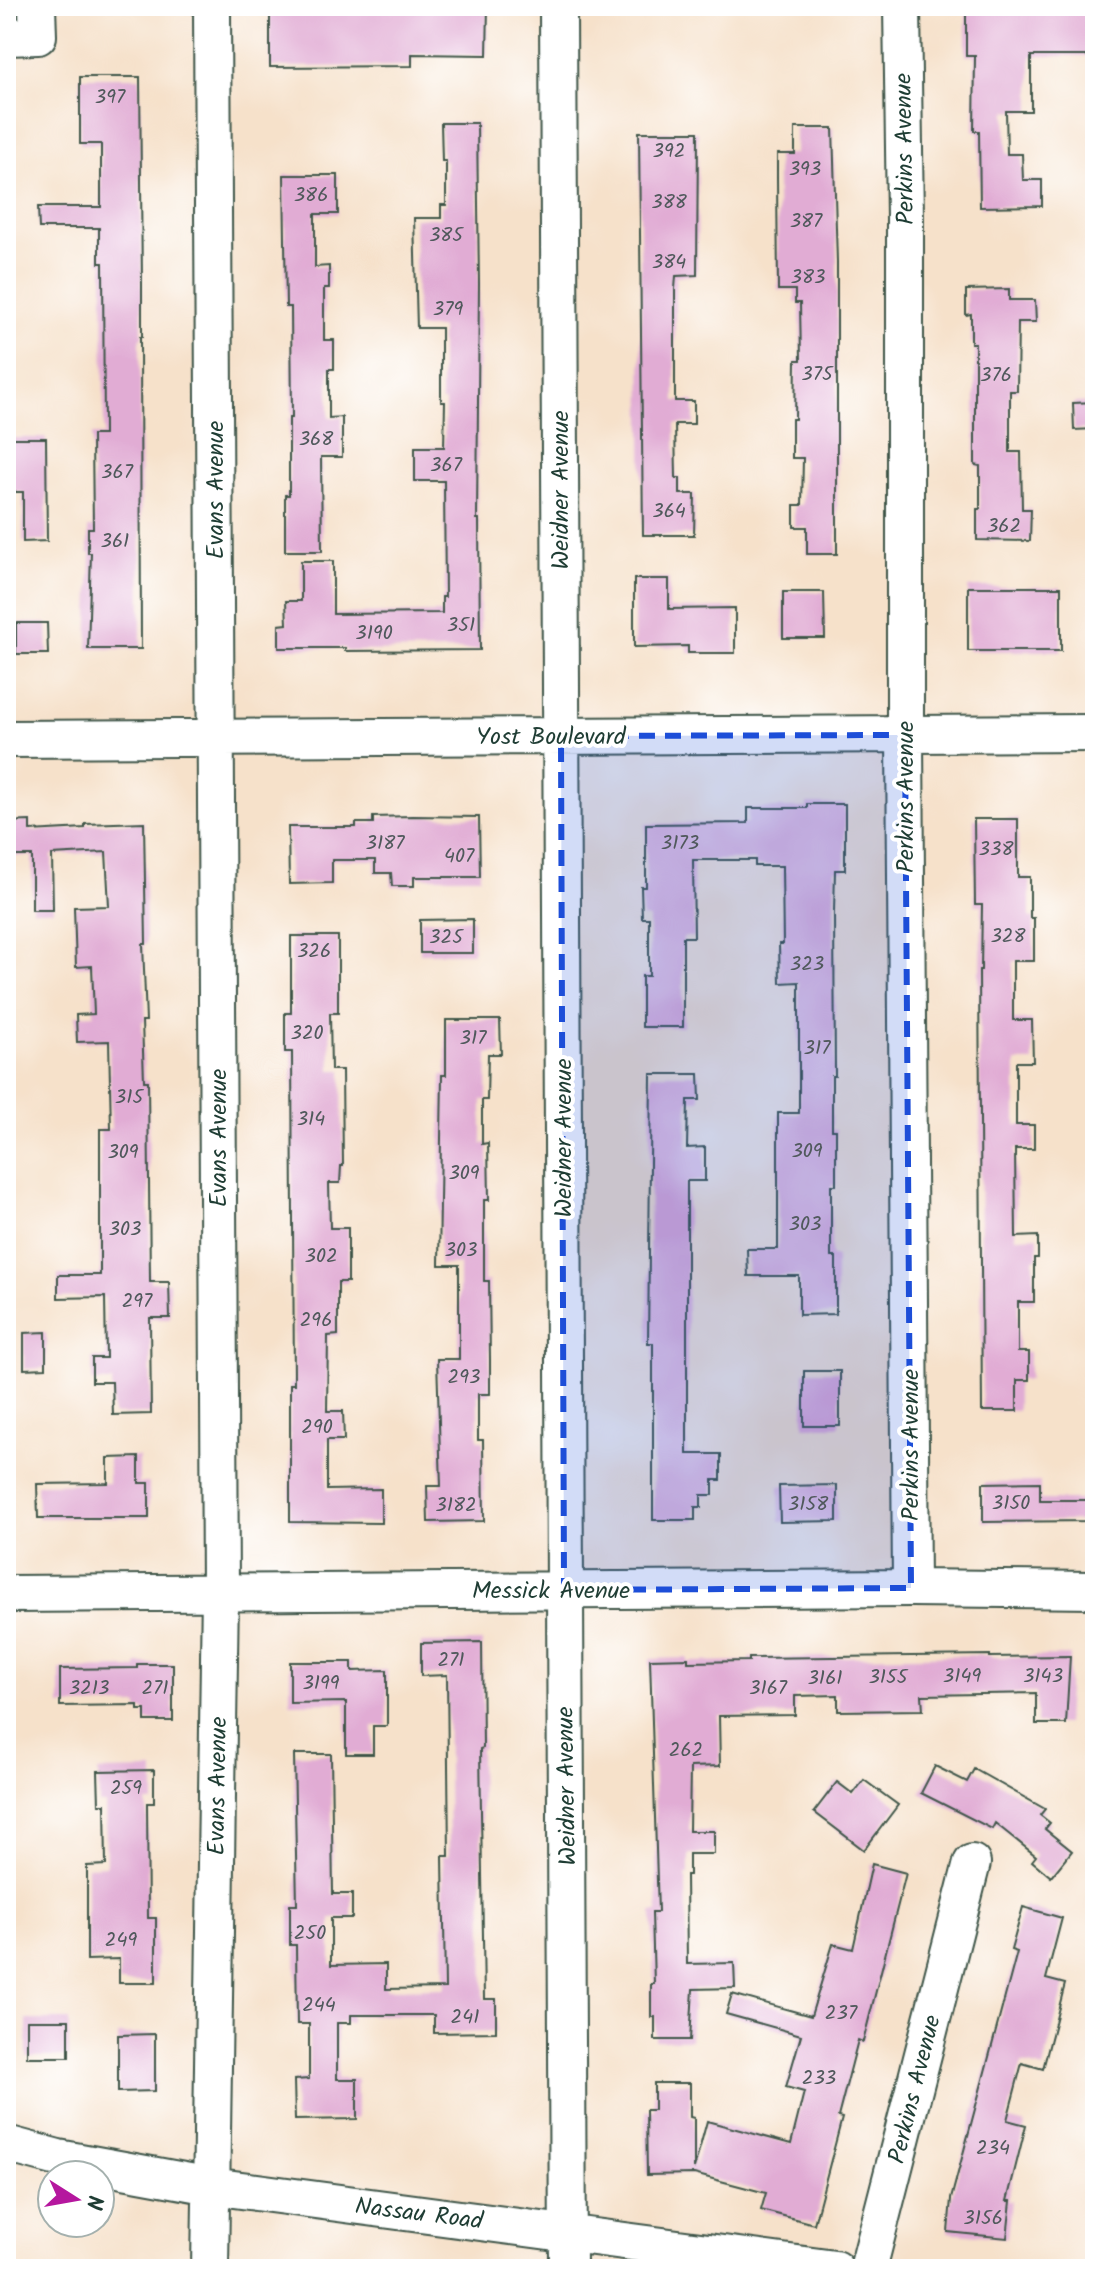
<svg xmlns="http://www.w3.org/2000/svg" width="1101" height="2275" viewBox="0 0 1101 2275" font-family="Kalam,sans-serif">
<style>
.building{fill:#e1acd4}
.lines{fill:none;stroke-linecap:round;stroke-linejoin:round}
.minor-casing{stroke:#3f564a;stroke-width:40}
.minor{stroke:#fff;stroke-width:36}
.marked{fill:#1d4ed8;fill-opacity:0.2;stroke:#1d4ed8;stroke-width:6;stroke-dasharray:16 10;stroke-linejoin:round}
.labels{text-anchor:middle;stroke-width:8;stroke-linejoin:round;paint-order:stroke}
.number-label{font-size:20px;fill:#50595c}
.street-label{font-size:24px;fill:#1f3d34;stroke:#fff}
</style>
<rect width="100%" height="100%" fill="#fff"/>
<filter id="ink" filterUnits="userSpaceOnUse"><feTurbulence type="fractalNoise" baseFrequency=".0125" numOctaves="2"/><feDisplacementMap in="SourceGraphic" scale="16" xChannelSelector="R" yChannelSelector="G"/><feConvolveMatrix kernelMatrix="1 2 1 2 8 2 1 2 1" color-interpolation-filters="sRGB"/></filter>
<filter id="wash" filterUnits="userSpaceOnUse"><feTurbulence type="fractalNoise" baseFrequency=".006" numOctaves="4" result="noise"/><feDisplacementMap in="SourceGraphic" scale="32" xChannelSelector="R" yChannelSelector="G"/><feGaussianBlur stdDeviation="1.8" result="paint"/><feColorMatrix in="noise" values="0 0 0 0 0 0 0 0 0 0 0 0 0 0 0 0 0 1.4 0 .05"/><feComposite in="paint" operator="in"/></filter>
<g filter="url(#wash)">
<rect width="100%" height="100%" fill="#f6e1ca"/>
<g id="blocks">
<path class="building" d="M270,6H488L487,55L412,54V66L270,67Z
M966,6H1095V56H1031V111H1006L1007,154H1022L1023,180H1042V206L980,207L979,131H974L975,56H966Z
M80,77H140L142,283V337H140L141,649H88L91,553H88V528H93L92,435H104L103,263H99V228H39L38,207H101V144H80Z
M441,123H477L479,284L477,519H479L480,650L345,651V648H279V625L287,624L286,601H301V561H333V614L442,613V597H445L444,481H415V447H444L445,402H441V328H417L414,218H441V205H446V161H442Z
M795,128H833L837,262V554H807V527H794V505H802L803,458H792V419H795L796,360H801L800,303H795V290H778L777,177V154H795Z
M639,132H698L697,275L676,276L675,289V401H694V424H675L676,478H680V494H695L694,535H643Z
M284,175H338V214H315V267L329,266V288H324V340H334V369H329V418L342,417V457H321L322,551H285V495H289V418H292L291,307H286Z
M1009,289V300H1035L1036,322H1018L1017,391H1010V452H1021L1022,509H1031L1030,541L977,540V509H980V466L975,465V343H971V314L966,315V290Z
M1095,402V429L1074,430L1073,403Z
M6,438H46L47,541L23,542V492H6Z
M634,579H669V609L735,608V653H688V646L634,647Z
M968,587H1061V651H968Z
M783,592H824L825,638H783Z
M16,623H47L48,654H16Z
M807,804H845V870H835L834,912L835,1076H832V1130H836V1185H831V1257H836V1314L799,1315V1276H748L747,1249H778V1113H799V982L780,983L779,944H783L782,866H755V860H693L694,937H683V1027H642V976H649V918H642L641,887H646V824L748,823V808H807Z
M413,816L479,817L480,877H414V886H392L391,873H375V860H332V883L289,884L288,827H356V823H373V817Z
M974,819H1018V877H1030V918H1034V961H1013V1020H1032L1033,1062H1016V1125H1034V1149H1015L1016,1237L1038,1236V1258H1034V1302H1018V1352H1029V1380H1017V1411H982L979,970H981L982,905H975Z
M30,821V831L85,828V824L144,822L146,944H143L146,1021H142L144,1081H148L150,1282H169L170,1318H150L151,1414L113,1415L112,1382H92V1358H106L105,1297L58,1298V1275H100V1129H111L109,1041L77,1042L76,1015L94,1014L92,966L76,967L74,907L109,906L106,852L52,855L53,910H32V856H6V822Z
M473,919V953H420V920Z
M291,936H338V1013H330L331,1070H342L343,1166H341L340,1183H329L330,1228H348V1282H338V1335L328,1336L327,1411H343L344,1440H327V1490L381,1489V1523L290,1522V1384H294L292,1052H285V1013H291Z
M446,1020H500L501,1054H488L487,1100H482V1144L488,1143L489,1200H484V1281H489L490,1359V1394H478V1440H483L484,1521L428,1522L427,1486H441L437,1359H459V1265H439L442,1075H446Z
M651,1074H699L700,1100H688L687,1148L705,1147V1181H687V1454H721V1480H713V1495H701V1507H695V1520H653V1343H648Z
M46,1332V1368L24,1369V1333Z
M804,1371H840V1426H804Z
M139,1457V1483H149V1518H38L37,1484L108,1483V1458Z
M1040,1482V1500H1095V1521L983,1522V1483Z
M837,1485V1521L780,1522L779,1486Z
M482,1642L483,1748L480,1749L484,1999H496V2032L434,2033V2015H351V2023H337V2079H357V2119L295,2120L294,2080L309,2079V2024H297L296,1945H290V1905H297L294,1754H331L333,1894H352V1918H331V1965L386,1964V1989L445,1988L443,1856H449L447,1675L421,1676V1643Z
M990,1655V1657L1070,1656L1066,1724H1036V1693L922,1695L923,1710L838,1711V1695L795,1696V1715L719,1716L720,1766L690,1767L689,1831H714V1854H689V1875H686L687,1964L734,1963L735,1988L693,1989L690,2040H655V2017H651V1984H654L652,1912H658L650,1659L688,1658V1662L749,1661V1658Z
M290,1662H352V1671L387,1670V1726H373V1754H346V1702L290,1703Z
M137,1664H173V1721H145V1710H138V1705L60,1706V1669L137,1668Z
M935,1766L967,1782L974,1769L1045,1809L1040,1815L1050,1823L1045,1829L1072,1851L1051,1877L1032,1861L1036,1856L995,1823L992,1829L921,1793Z
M154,1770V1803H147L148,1918H156V1983H119V1959L87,1960V1866L106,1865L105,1804H99L98,1771Z
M864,1780L898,1805L864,1850L814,1812L837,1782L853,1794Z
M872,1864L906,1873L863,2042L858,2040L838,2117L842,2118L814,2224L761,2210L766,2193L694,2174L647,2175L646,2110H654V2083H690V2117L694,2118V2169L707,2121L791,2144L804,2092L786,2087L801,2035L726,2014L732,1994L811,2016L833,1944L853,1949Z
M1023,1907L1062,1918L1046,1979L1065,1984L1043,2069L1022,2063L1007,2120L1026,2125L1007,2201H1011L1007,2238L948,2232L951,2199L1017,1952L1011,1950Z
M27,2020H69V2057H27Z
M155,2034V2091L118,2092V2035Z"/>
</g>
</g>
<g filter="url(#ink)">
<use href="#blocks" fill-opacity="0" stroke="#3f564a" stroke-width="2"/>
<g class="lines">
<defs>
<path id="minor" d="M558,6L568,2269
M902,6L905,219V735L911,1588
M6,37L38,36L37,6
M6,739L1095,733
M6,1594L911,1588L1095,1590
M6,2144L58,2158L211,2186L835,2269
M210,2269L220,1592L212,6
M868,2269L972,1863"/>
</defs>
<use href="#minor" class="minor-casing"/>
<use href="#minor" class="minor"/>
</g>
</g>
<path class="marked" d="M905,735L911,1588L564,1590L561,736Z"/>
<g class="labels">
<g class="number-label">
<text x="110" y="103">397</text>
<text x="669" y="157">392</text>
<text x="805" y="175">393</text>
<text x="311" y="201">386</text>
<text x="669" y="208">388</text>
<text x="806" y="227">387</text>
<text x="446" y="241">385</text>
<text x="669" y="268">384</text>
<text x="808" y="283">383</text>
<text x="448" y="315">379</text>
<text x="817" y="380">375</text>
<text x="996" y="381">376</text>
<text x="316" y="445">368</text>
<text x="446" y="471">367</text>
<text x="117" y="478">367</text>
<text x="669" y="517">364</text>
<text x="1004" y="532">362</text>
<text x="115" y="547">361</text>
<text x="461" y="631">351</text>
<text x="374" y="639">3190</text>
<text x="385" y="849">3187</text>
<text x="680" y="849">3173</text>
<text x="996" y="855">338</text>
<text x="459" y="862">407</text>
<text x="1008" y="942">328</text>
<text x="446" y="943">325</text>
<text x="314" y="957">326</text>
<text x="807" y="970">323</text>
<text x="307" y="1039">320</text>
<text x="473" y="1044">317</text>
<text x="817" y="1054">317</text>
<text x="129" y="1103">315</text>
<text x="311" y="1125">314</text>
<text x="807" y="1157">309</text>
<text x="123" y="1158">309</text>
<text x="464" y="1179">309</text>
<text x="805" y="1230">303</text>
<text x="125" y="1235">303</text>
<text x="461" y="1256">303</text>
<text x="321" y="1262">302</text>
<text x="137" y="1307">297</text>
<text x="316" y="1326">296</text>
<text x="464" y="1383">293</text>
<text x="317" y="1433">290</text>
<text x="1011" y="1509">3150</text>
<text x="808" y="1510">3158</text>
<text x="456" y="1511">3182</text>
<text x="451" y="1666">271</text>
<text x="962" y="1682">3149</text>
<text x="1043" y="1682">3143</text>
<text x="888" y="1683">3155</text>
<text x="825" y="1684">3161</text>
<text x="321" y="1689">3199</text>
<text x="89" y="1694">3213</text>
<text x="155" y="1694">271</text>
<text x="768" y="1694">3167</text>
<text x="686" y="1756">262</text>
<text x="126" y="1794">259</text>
<text x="310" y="1939">250</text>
<text x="121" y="1946">249</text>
<text x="319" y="2011">244</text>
<text x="841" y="2019">237</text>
<text x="465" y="2023">241</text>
<text x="819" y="2084">233</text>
<text x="993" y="2154">234</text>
<text x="983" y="2224">3156</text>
</g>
<g class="street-label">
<text transform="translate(904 149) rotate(-91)" y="8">Perkins Avenue</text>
<text transform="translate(215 490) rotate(-90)" y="8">Evans Avenue</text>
<text transform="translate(560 490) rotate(-90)" y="8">Weidner Avenue</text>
<text x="551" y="744">Yost Boulevard</text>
<text transform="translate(905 797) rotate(-90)" y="8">Perkins Avenue</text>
<text transform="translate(218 1138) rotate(-90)" y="8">Evans Avenue</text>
<text transform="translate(563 1138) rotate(-90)" y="8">Weidner Avenue</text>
<text transform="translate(910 1445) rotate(-90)" y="8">Perkins Avenue</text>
<text x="551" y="1598">Messick Avenue</text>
<text transform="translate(217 1786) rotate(-89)" y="8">Evans Avenue</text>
<text transform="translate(566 1786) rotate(-91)" y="8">Weidner Avenue</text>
<text transform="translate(914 2089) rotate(-76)" y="8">Perkins Avenue</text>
<text transform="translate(419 2213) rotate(7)" y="8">Nassau Road</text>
</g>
</g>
<rect width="1101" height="2275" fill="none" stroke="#fff" stroke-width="32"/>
<g transform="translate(76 2199) rotate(101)"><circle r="38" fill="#ffffff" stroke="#a5b1ae" stroke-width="2"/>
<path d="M0-6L14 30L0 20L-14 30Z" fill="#b5179e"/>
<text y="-12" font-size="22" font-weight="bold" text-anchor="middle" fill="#1f3d34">N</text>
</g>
</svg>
